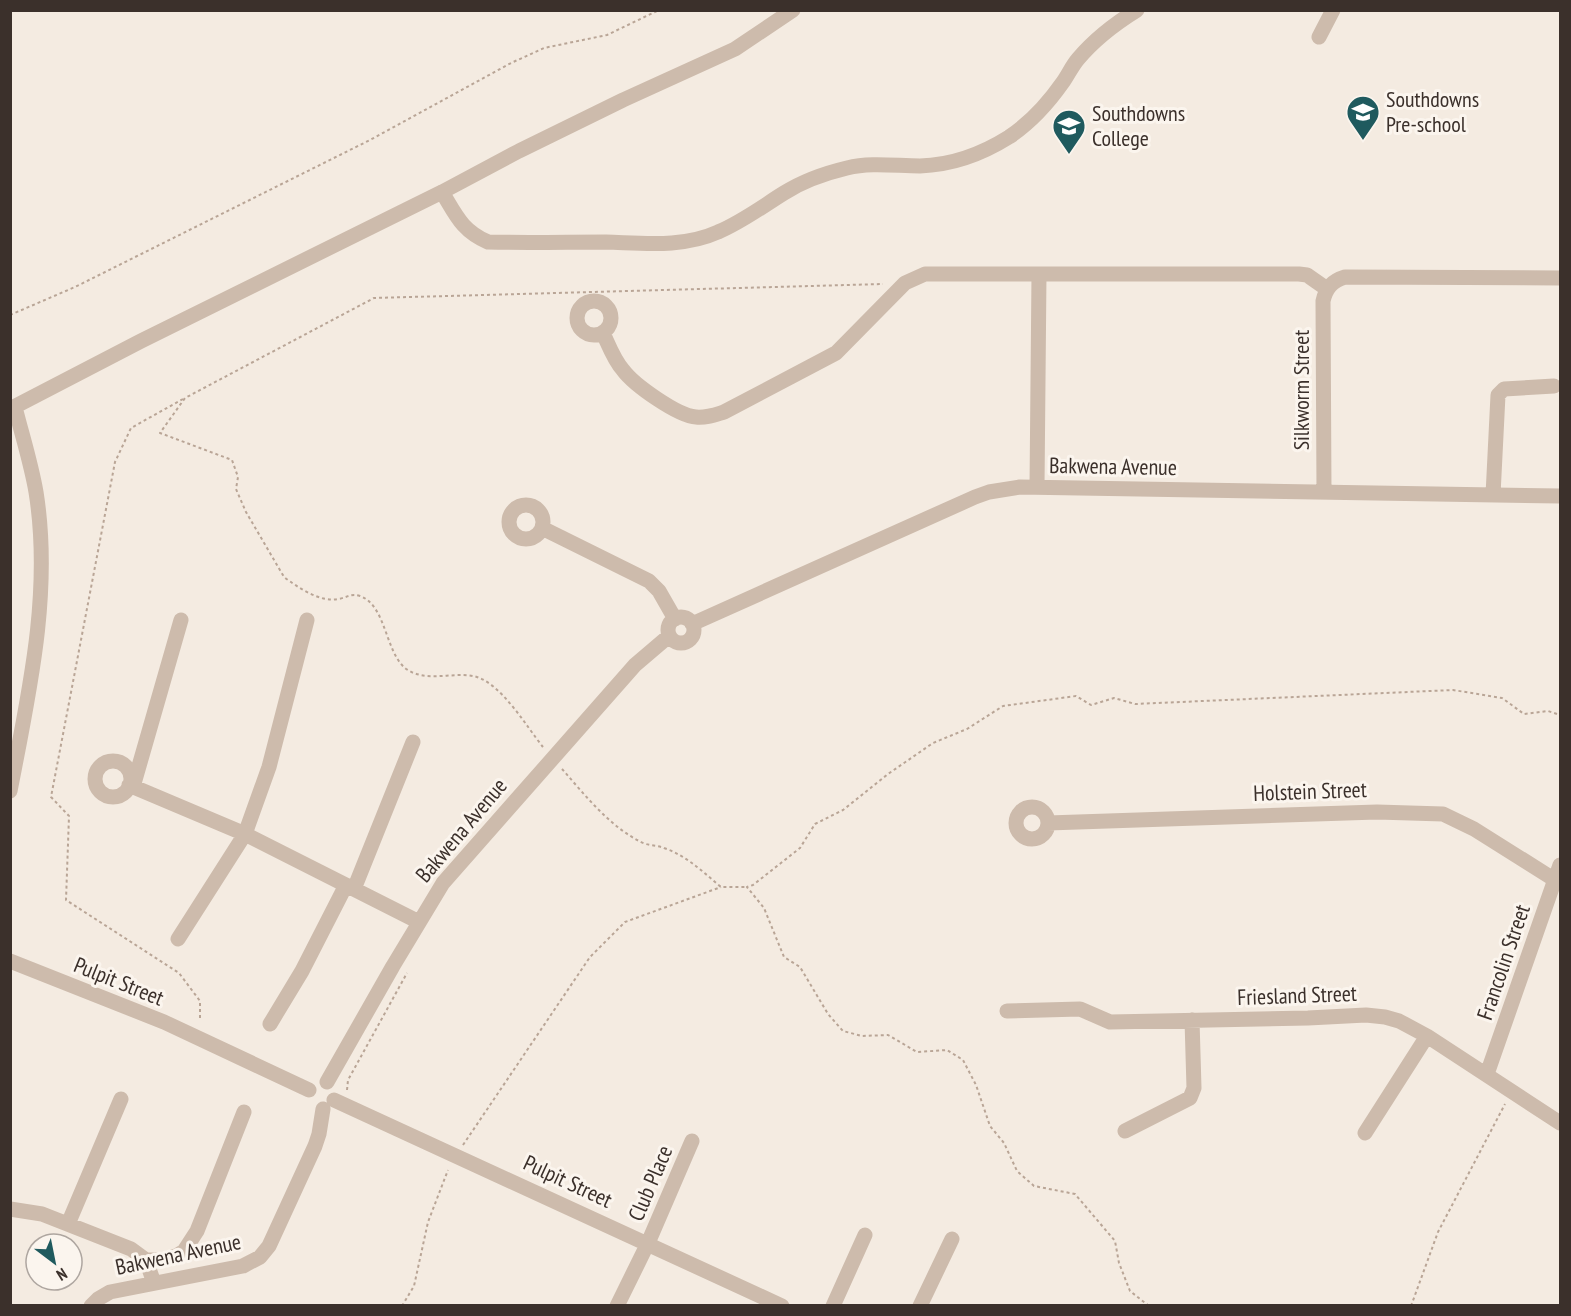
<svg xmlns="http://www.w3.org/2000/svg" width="1571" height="1316" viewBox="0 0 1571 1316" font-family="'PT Sans Narrow',sans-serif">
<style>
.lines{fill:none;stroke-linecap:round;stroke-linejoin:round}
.path{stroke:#b9a596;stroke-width:2;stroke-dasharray:3 3;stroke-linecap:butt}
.minor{stroke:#cdbbac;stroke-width:15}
.labels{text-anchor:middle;stroke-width:6;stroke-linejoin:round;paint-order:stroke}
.poi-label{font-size:22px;fill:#3b302b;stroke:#fbf5ee;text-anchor:start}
.street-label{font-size:22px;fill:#3b302b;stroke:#fbf5ee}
</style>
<rect width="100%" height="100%" fill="#f4ebe1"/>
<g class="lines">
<path class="path" d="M10,315L75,287L370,140L511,63L544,48L607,35L659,10
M183,399L131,428L115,462L51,797L69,816L66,900L179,973L200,1001V1021
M543,747C526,726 500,681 473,676C451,672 424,683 405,668C385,651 386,605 360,596C351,593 346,598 338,599C321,603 297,587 284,577L246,512L236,489L238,477L232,460L160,433L185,398L374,298L883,284
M562,769C585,795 609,826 641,842C648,846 657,845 664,848C687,856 703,872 721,887H747
M347,1090L348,1080L407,973
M463,1145L590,957L625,922L721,887
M402,1306L414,1286L428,1222L448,1170
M1149,1306L1130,1291L1119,1263L1115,1241L1075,1194L1034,1186L1017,1171L1004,1143L990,1126L976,1085L963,1060L947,1050L917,1052L888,1035L862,1036L843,1031L828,1014L800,967L784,957L764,908L747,887L753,885L800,848L815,824L843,810L888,774L933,743L967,729L1003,706L1076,696L1091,705L1114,698L1135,704L1453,690L1502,698L1524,714L1548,711L1560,715
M1411,1306L1438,1232L1505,1104"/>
<path class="minor" d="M1319,37L1333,10
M442,192C456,215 462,231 488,242C528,243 567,242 606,242C643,243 683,248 718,232C742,222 763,206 784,193C803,181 826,173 847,168C871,162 896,166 920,166C952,165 982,154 1009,137C1030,123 1049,102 1063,82C1068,75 1072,66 1078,59C1094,40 1116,23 1137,10
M577 318a17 17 0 1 1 34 0a17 17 0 1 1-34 0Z
M603,333C609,346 614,360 623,370C634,385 678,416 696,417C706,418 714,415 724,412L836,353L905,283L925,274H1299L1307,275L1327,289
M10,409L141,341L442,192L519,151L623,100L735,49L793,10
M1037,487L1039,274
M1324,492L1323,301C1326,288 1332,281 1345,277L1560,278
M1493,495L1498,395L1504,389L1554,386
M509 522a17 17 0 1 1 34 0a17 17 0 1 1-34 0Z
M542,528L649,581L659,591L675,619
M668 630a13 13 0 1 1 26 0a13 13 0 1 1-26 0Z
M692,624L975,497L989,492L1020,487L1560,496
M95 779a18 18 0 1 1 36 0a18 18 0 1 1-36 0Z
M129,785L245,834L419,922
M133,787L181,620
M10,791C29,693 52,592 36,492C31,463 22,435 15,407
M1016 823a16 16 0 1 1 32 0a16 16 0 1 1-32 0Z
M1048,823L1377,812L1443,814L1474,829L1555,880
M354,889L413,742
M178,939L245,834L269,767L307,620
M10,961L164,1022L309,1090
M1007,1011L1080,1009L1110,1022L1308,1018L1366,1015L1385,1017L1399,1021L1427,1036L1560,1123
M270,1024L302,971L346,885
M1487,1074L1560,865
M327,1082L393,966L443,883L635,665L669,636
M334,1100L782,1306
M1125,1131L1190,1098L1194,1088L1192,1020
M1365,1133L1427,1036
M10,1209L42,1214L131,1249L146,1260L154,1283
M68,1224L121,1099
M146,1260H162L176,1256L184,1251L197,1231L244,1112
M91,1306L98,1299L110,1292L243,1266L260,1257L269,1246L315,1146L319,1134L323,1109
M617,1306L648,1243L692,1141
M833,1306L865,1235
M920,1306L952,1239"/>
</g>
<defs>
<symbol id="school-pin" viewBox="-11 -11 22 30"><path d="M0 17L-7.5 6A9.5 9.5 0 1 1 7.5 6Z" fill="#1f5a5e" stroke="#fbf5ee"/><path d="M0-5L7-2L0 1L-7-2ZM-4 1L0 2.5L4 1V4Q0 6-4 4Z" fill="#fff"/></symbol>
</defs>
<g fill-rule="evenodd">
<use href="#school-pin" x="1344" y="93" width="38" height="52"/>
<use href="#school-pin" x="1050" y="107" width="38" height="52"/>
</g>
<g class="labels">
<g class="poi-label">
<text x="1386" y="107">Southdowns<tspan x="1386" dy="25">Pre-school</tspan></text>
<text x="1092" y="121">Southdowns<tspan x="1092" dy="25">College</tspan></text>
</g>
<g class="street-label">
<text transform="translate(1301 390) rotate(-90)" y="8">Silkworm Street</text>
<text transform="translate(1113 466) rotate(1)" y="8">Bakwena Avenue</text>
<text transform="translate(1310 791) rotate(-2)" y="8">Holstein Street</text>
<text transform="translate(461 830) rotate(-50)" y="8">Bakwena Avenue</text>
<text transform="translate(1503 962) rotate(-71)" y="8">Francolin Street</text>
<text transform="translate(119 981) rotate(22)" y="8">Pulpit Street</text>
<text transform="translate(1297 995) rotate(-2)" y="8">Friesland Street</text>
<text transform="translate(568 1181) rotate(25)" y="8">Pulpit Street</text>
<text transform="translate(650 1183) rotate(-67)" y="8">Club Place</text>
<text transform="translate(178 1254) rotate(-12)" y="8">Bakwena Avenue</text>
</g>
</g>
<rect width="1571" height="1316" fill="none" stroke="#3b302b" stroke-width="24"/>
<g transform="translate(54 1262) rotate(148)"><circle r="28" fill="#fbf5ee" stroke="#aea6a0" stroke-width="1.5"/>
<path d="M0-4.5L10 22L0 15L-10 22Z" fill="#1f5a5e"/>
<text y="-9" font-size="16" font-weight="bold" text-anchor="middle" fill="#3b302b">N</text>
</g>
</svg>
